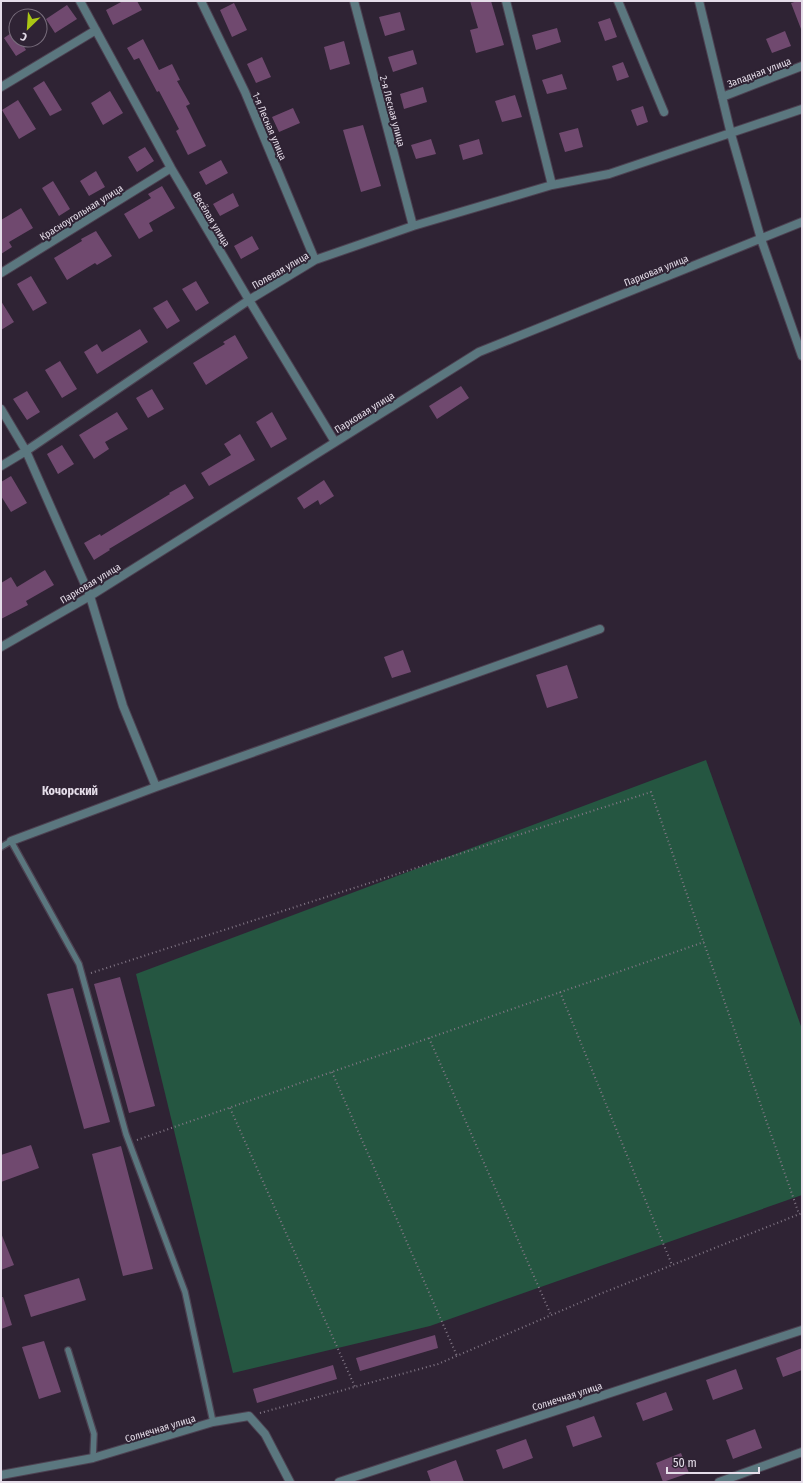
<svg xmlns="http://www.w3.org/2000/svg" width="803" height="1483" viewBox="0 0 803 1483" font-family="'Fira Sans Condensed',sans-serif">
<style>
.green{fill:#255641}
.building{fill:#70496f}
.lines{fill:none;stroke-linecap:round;stroke-linejoin:round}
.lane-casing{stroke:#4c4151;stroke-width:8}
.street-casing{stroke:#4c4151;stroke-width:10}
.path{stroke:#827786;stroke-width:2;stroke-dasharray:1 3;stroke-linecap:butt}
.lane{stroke:#5b777f;stroke-width:5.5}
.street{stroke:#5b777f;stroke-width:8}
.labels{text-anchor:middle;stroke-width:4;stroke-linejoin:round;paint-order:stroke}
.street-label{font-size:10px;fill:#e5dde9;stroke:#2f2334}
.quarter-label{font-size:12px;font-weight:bold;fill:#e5dde9;stroke:#2f2334}
</style>
<rect width="100%" height="100%" fill="#2f2334"/>
<path class="green" d="M706,760L802,1029V1195L430,1326L233,1373L136,974Z"/>
<path class="building" d="M123,1H137L142,10L113,25L106,10Z
M470,1H491L504,45L476,53L470,30L478,28Z
M798,1H802L801,29L791,3Z
M234,3L247,30L232,37L220,10Z
M67,5L77,19L55,33L46,19Z
M400,12L405,30L385,36L379,17Z
M610,18L617,37L605,41L598,22Z
M557,28L561,42L536,50L532,35Z
M14,31L16,34V40H20L26,50L16,56L4,38Z
M785,31L791,46L772,53L766,39Z
M143,39L159,70L172,64L180,80L177,81L190,104L186,106L206,146L188,155L176,131L179,129L159,91L157,92L139,58L134,60L127,48Z
M344,41L350,64L330,70L324,47Z
M413,50L417,64L393,72L388,57Z
M262,57L271,77L256,83L247,64Z
M623,62L629,77L617,81L612,66Z
M562,74L567,89L547,94L542,80Z
M44,81L62,110L50,116L33,88Z
M423,87L427,102L404,109L400,94Z
M110,91L123,113L103,125L91,103Z
M515,95L522,117L502,122L495,101Z
M18,100L36,129L19,139L2,110Z
M643,106L648,122L637,126L631,110Z
M293,108L300,123L279,132L272,117Z
M363,125L381,186L361,192L343,130Z
M578,128L583,147L565,152L559,133Z
M431,139L436,154L416,159L411,145Z
M479,139L483,154L463,160L459,145Z
M145,147L154,161L137,172L128,157Z
M221,160L228,173L206,185L199,172Z
M96,171L105,187L89,196L80,181Z
M53,181L70,209L59,216L42,188Z
M162,186L175,208L149,223L153,231L139,239L124,214L151,198L148,194Z
M233,193L239,206L220,216L213,204Z
M21,208L33,228L9,242L12,247L1,254V220Z
M96,231L112,256L97,265L95,263L67,280L54,258L82,241L81,239Z
M252,236L259,249L241,259L234,246Z
M31,276L47,303L33,311L17,284Z
M196,281L209,303L196,311L182,289Z
M167,300L180,321L167,329L153,308Z
M1,301L14,322L1,330Z
M140,329L148,342L97,374L84,352L97,344L102,352Z
M235,335L248,358L206,385L193,363L225,344L223,342Z
M60,361L77,389L62,398L45,370Z
M461,386L469,398L437,419L429,406Z
M152,389L164,409L148,418L136,398Z
M27,391L40,412L27,420L13,399Z
M117,412L128,429L105,442L109,449L94,459L79,435Z
M272,412L287,439L271,448L256,422Z
M240,434L255,460L209,486L201,473L231,455L224,444Z
M62,445L74,464L58,474L47,454Z
M11,476L27,503L11,512L1,496V482Z
M324,480L334,496L320,505L318,500L304,509L297,498Z
M185,484L194,498L109,549L110,550L94,560L84,543L100,534L101,536L170,494L169,493Z
M45,570L54,585L26,601L28,605L1,619V583L11,577L17,587Z
M403,650L411,672L392,678L384,657Z
M567,665L578,698L547,708L536,675Z
M120,977L155,1106L129,1113L94,984Z
M73,988L110,1122L84,1129L47,994Z
M31,1145L39,1168L1,1182V1155Z
M121,1146L153,1269L123,1276L92,1154Z
M1,1233L14,1265L1,1270Z
M79,1278L86,1300L31,1317L24,1295Z
M1,1297H3L12,1325L1,1329Z
M435,1335L438,1348L360,1371L356,1358Z
M44,1341L61,1392L39,1399L22,1347Z
M802,1348V1370L783,1377L776,1358Z
M333,1365L337,1379L257,1403L253,1389Z
M736,1369L743,1389L713,1400L706,1380Z
M666,1392L673,1410L643,1421L636,1403Z
M594,1416L602,1437L573,1447L566,1426Z
M755,1429L762,1448L733,1459L726,1440Z
M526,1439L533,1458L503,1469L496,1450Z
M681,1453L689,1473L663,1482L656,1463Z
M456,1460L464,1482H431L427,1471Z"/>
<g class="lines">
<defs>
<path id="lane" d="M1,847L11,841L79,964L126,1134L185,1292L213,1422
M68,1350L94,1434L93,1458"/>
<path id="street" d="M80,1L171,168L249,300L335,442
M201,1L245,92L315,260
M354,1L413,226
M506,1L552,185
M618,1L664,112
M699,1L731,134L761,239L802,356
M1,87L96,30
M722,97L802,66
M1,273L171,168
M1,409L26,451L90,596L123,706L156,787
M1,466L26,451L249,300L315,260L413,226L552,185L609,174L802,109
M1,647L90,596L479,352L802,222
M11,841L156,787L600,629
M1,1475L93,1458L213,1422L249,1416L265,1434L290,1482
M339,1482L802,1330
M719,1482L802,1452"/>
</defs>
<use href="#lane" class="lane-casing"/>
<use href="#street" class="street-casing"/>
<path class="path" d="M91,973L651,792L799,1214
M560,992L672,1265
M429,1038L551,1315
M332,1072L457,1356
M230,1108L355,1387
M137,1140L704,942
M260,1413L438,1364L600,1294L802,1213"/>
<use href="#lane" class="lane"/>
<use href="#street" class="street"/>
</g>
<g class="labels">
<g class="street-label">
<text transform="translate(759 72) rotate(-21)" y="4">Западная улица</text>
<text transform="translate(393 111) rotate(75)" y="4">2-я Лесная улица</text>
<text transform="translate(270 126) rotate(67)" y="4">1-я Лесная улица</text>
<text transform="translate(81 212) rotate(-32)" y="4">Красноугольная улица</text>
<text transform="translate(212 219) rotate(59)" y="4">Весёлая улица</text>
<text transform="translate(280 270) rotate(-30)" y="4">Полевая улица</text>
<text transform="translate(656 270) rotate(-22)" y="4">Парковая улица</text>
<text transform="translate(364 412) rotate(-32)" y="4">Парковая улица</text>
<text transform="translate(90 583) rotate(-31)" y="4">Парковая улица</text>
<text transform="translate(567 1396) rotate(-18)" y="4">Солнечная улица</text>
<text transform="translate(160 1428) rotate(-17)" y="4">Солнечная улица</text>
</g>
<g class="quarter-label">
<text x="70" y="795">Кочорский</text>
</g>
</g>
<rect width="803" height="1483" fill="none" stroke="#e5dde9" stroke-width="4"/>
<g transform="translate(28 28) rotate(205)"><circle r="19" fill="#2f2334" stroke="#786d7c"/>
<path d="M0-3L7 15L0 10L-7 15Z" fill="#abc614"/>
<text y="-6" font-size="11" font-weight="bold" text-anchor="middle" fill="#e5dde9">С</text>
</g>
<path d="M667 1467v6h92v-6" fill="none" stroke="#e5dde9" stroke-width="2"/>
<text x="673" y="1467" font-size="12" fill="#e5dde9" stroke="#2f2334" stroke-width="3" paint-order="stroke">50 m</text>
</svg>
